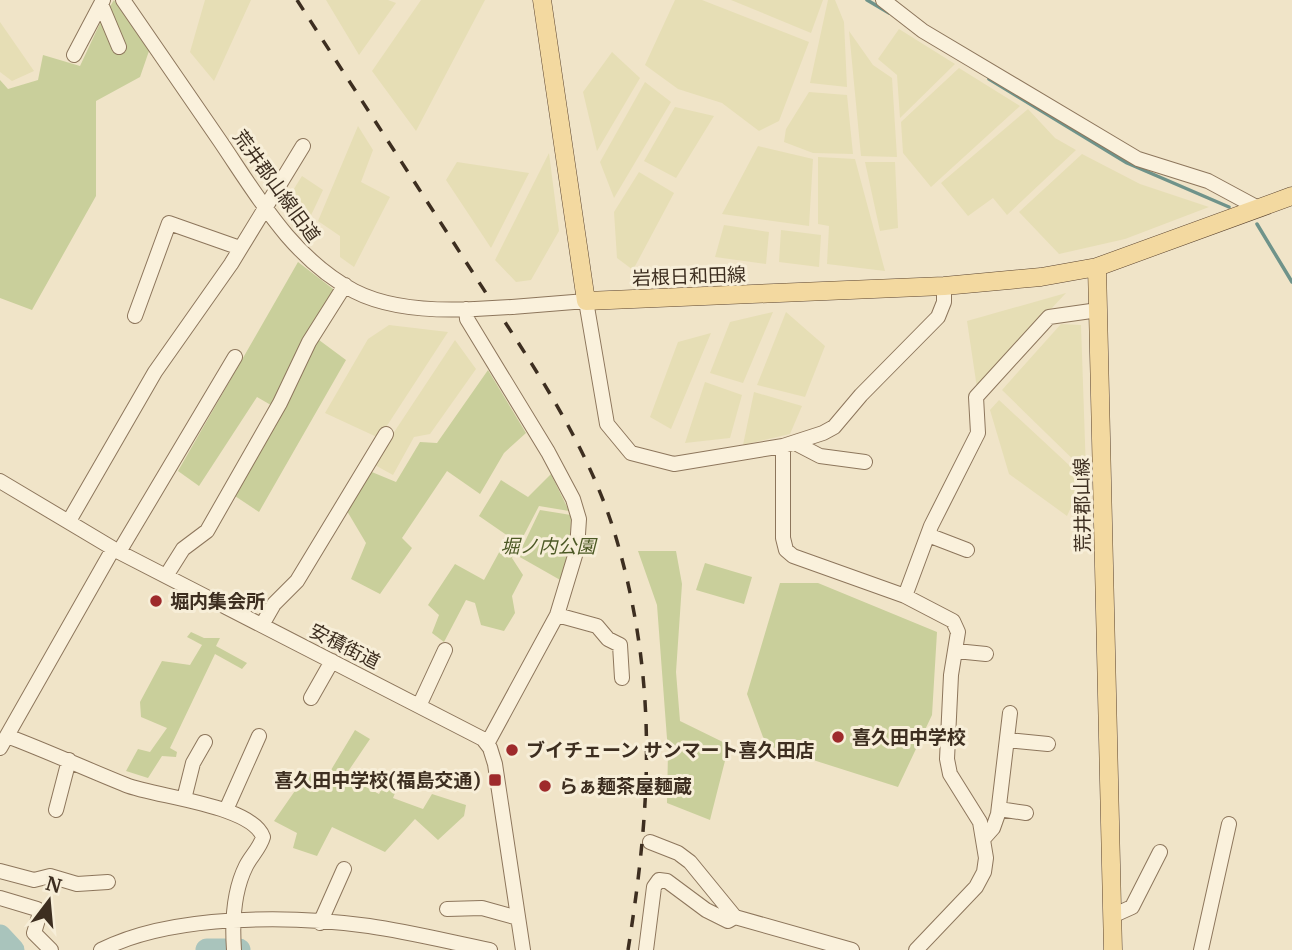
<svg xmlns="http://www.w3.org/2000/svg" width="1292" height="950" viewBox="0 0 1292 950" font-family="Merriweather,'Noto Sans JP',serif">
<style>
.farmland{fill:#e6deb5}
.green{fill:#c9cf9b}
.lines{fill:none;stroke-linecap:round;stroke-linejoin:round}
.stream{stroke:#6f938a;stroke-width:3.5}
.river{stroke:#a9c4bc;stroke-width:23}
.minor-casing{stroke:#8d765c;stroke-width:16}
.major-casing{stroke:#5b4430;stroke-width:19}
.minor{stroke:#faf1dc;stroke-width:14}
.major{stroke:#f3d9a0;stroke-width:18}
.rail{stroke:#3d2e20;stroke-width:3.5;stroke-dasharray:12 12;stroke-linecap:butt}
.minor-bridge-casing{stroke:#8d765c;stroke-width:16;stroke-linecap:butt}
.minor-bridge{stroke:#faf1dc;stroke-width:14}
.poi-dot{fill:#9e2a2b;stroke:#f7eed8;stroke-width:2.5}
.labels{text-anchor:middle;stroke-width:6;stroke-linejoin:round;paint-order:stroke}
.street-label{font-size:19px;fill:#3d2e20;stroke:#f7eed8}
.park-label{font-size:19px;font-style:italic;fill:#4d5a26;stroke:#f7eed8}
.poi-label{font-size:19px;font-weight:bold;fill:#3d2e20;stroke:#f7eed8;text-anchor:start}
</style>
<rect width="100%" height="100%" fill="#f0e4c8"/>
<path class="farmland" d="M205,0H251L214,81L190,52Z
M326,0H388L396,3L359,55Z
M421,0H485L416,131L372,71Z
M675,0H702L809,42L779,121L759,131L722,103L678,89L645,65Z
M731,0H823L811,33Z
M828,0H835L844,22L847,87L810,83Z
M0,22L34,71L12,81L0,72Z
M899,29L955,64L900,118L897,75L878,59Z
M849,31L873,65L892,78L897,157L861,156Z
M612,52L640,78L597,151L583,92Z
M959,68L1020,106L931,187L903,153L901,122Z
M645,82L671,102L614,198L600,162Z
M809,92L847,95L853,154L813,153L784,142L786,129Z
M675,107L714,116L676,178L644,161Z
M1028,109L1055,138L1076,150L1007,215L993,198L968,216L941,183Z
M358,126L373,150L361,182L390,197L354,267L340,257V236L318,221Z
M758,146L813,159L809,226L722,214Z
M549,153L559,231L531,280L516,282L495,260Z
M1082,154L1140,184L1209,207L1125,239L1059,254L1019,212Z
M818,157L855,159L885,271L827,264L829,226L818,224Z
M457,162L529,173L491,248L446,180Z
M865,162H895L898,228L880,231Z
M639,172L674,193L633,270L617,258L614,212Z
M302,176L323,190L305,228L285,203Z
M724,225L769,232L766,264L715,257Z
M781,230L821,235L819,267L779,262Z
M1066,293L977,388L967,321Z
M773,312L743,383L710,373L730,322Z
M786,312L825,346L805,397L757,385Z
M1061,324L1081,325L1086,472L1002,390Z
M389,325L448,332L379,438L325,413L368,339Z
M711,333L671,429L650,417L678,342Z
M455,340L476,369L430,434L414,437L393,475L373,464Z
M705,382L742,395L730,438L685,443Z
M754,392L802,406L790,434L743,445Z
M999,400L1084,479L1067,516L1009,474L990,410Z"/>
<path class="green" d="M114,0L149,51L140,77L96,101V196L32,310L0,298V80L8,89L38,80L43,55L80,66L102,19Z
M298,262L337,292L319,340L346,360L259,512L235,496L276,408L257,397L199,486L178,471Z
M488,370L526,433L504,453L480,494L447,471L402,538L412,548L380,594L351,579L366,543L347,511L367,470L396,482L420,442L437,443Z
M551,474L569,511L539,506L512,558L523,575L512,596L515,613L504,631L481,625L475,603L466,600L444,642L432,633L439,615L428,605L455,564L484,580L508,536L479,516L501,480L528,497Z
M540,510L571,515L569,567L562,581L518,556Z
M638,551H676L682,584L676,672L680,721L729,745L710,820L667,803L668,752L657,605Z
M705,563L752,577L744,604L696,590Z
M780,583H818L937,632L932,715L898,787L766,745L747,694Z
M191,632L204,638H220L216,646L247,663L242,669L215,654L170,748L177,752L176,757L162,756L148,778L126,771L138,749L150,752L167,728L141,717L140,702L162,661L190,665L202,645L187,637Z
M355,730L370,739L345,776L379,794L389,775L400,781L393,798L423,809L432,794L466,805L464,816L438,840L415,819L385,852L332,827L317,856L293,848L297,833L274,821L299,785L315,769L328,775Z"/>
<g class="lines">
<path class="stream" d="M867,0L889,13
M989,79L1127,163L1229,207
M1257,224L1292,282"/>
<path class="river" d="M0,936L13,950
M207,950H239"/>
<defs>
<path id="minor" d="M123,0C155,47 188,94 220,141C258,197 292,258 354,291C389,309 436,311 475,309
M883,0L923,31L1138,159L1208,181L1260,209
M101,4L119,47
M74,55L103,0
M512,307L586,301L607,424L631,453L674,464L783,446L823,433L834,427L861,395L938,317L944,302V286
M466,309L467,319L548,452L573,499L579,519L577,549L557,615L487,744
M135,316L169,223L240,248
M795,443L820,456L865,462
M783,446V538L786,550L793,556L905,596L953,621L958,632L951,675L947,759L950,774L980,822L986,858L984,872L976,887L916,950
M0,481L119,552L483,739L490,748L495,764L523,950
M69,521L155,372L231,264L303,146
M928,535L967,550
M119,552L235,357
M166,576L183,549L207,531L280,403L309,342L345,285
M905,596L931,526L978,433L976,397L1049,317L1098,310
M557,615L597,626L608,639L620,645L622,678
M262,625L274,604L297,581L386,434
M956,651L986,654
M311,698L332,661
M419,706L445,650
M7,736C47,751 86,769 126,785C156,797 252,805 263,837C260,848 251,856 246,866C233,892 232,922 234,950
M1007,740L1048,744
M0,748L113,549
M184,799L193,763L205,742
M999,809L1026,813
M56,810L69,760
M226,810L259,736
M985,837L993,828L998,814L1010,713
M650,842L678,853L690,862L735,917L852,950
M0,871L34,880L50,876L77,884L108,882
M0,898L37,909L40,913L34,933L51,950
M447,909L482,908L518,918
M1112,916L1132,907L1160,852
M320,923L344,869
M101,950C172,914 291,915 369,926C410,932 450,942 490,950
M646,950L654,887L659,880L667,881L706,910L728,921L735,917
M1201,950L1229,824"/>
<path id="major" d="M542,0L586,301L944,286L1041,277L1097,267L1292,196
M1097,267L1113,950"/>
</defs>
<use href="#minor" class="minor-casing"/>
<use href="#major" class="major-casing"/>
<use href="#minor" class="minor"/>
<use href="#major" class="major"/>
<path class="rail" d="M297,0C356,92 416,184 475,276C529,360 589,444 617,541C658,683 651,806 628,950"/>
<defs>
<path id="minor-bridge" d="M475,309L512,307"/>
</defs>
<use href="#minor-bridge" class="minor-bridge-casing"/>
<use href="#minor-bridge" class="minor-bridge"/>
</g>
<g class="poi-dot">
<circle cx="156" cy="601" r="7"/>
<circle cx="838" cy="737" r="7"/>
<circle cx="512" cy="750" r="7"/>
<rect x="488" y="773" width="14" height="14" rx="3.5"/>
<circle cx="545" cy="786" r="7"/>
</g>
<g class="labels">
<g class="street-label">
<text transform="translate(277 186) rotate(54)" y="7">荒井郡山線旧道</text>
<text transform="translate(689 276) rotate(-2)" y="7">岩根日和田線</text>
<text transform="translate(1082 505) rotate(-91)" y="7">荒井郡山線</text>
<text transform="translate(345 646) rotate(27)" y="7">安積街道</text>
</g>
<g class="park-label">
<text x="548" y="553">堀ノ内公園</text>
</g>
<g class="poi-label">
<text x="170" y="608">堀内集会所</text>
<text x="852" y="744">喜久田中学校</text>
<text x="526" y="757">ブイチェーン サンマート喜久田店</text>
<text x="481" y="787" text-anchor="end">喜久田中学校(福島交通)</text>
<text x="559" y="793">らぁ麺茶屋麺蔵</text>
</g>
</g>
<g transform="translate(49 901) rotate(16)" stroke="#f7eed8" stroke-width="5" paint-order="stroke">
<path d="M0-5L12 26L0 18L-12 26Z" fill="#3d2e20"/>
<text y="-10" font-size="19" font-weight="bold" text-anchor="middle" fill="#3d2e20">N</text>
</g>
</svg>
